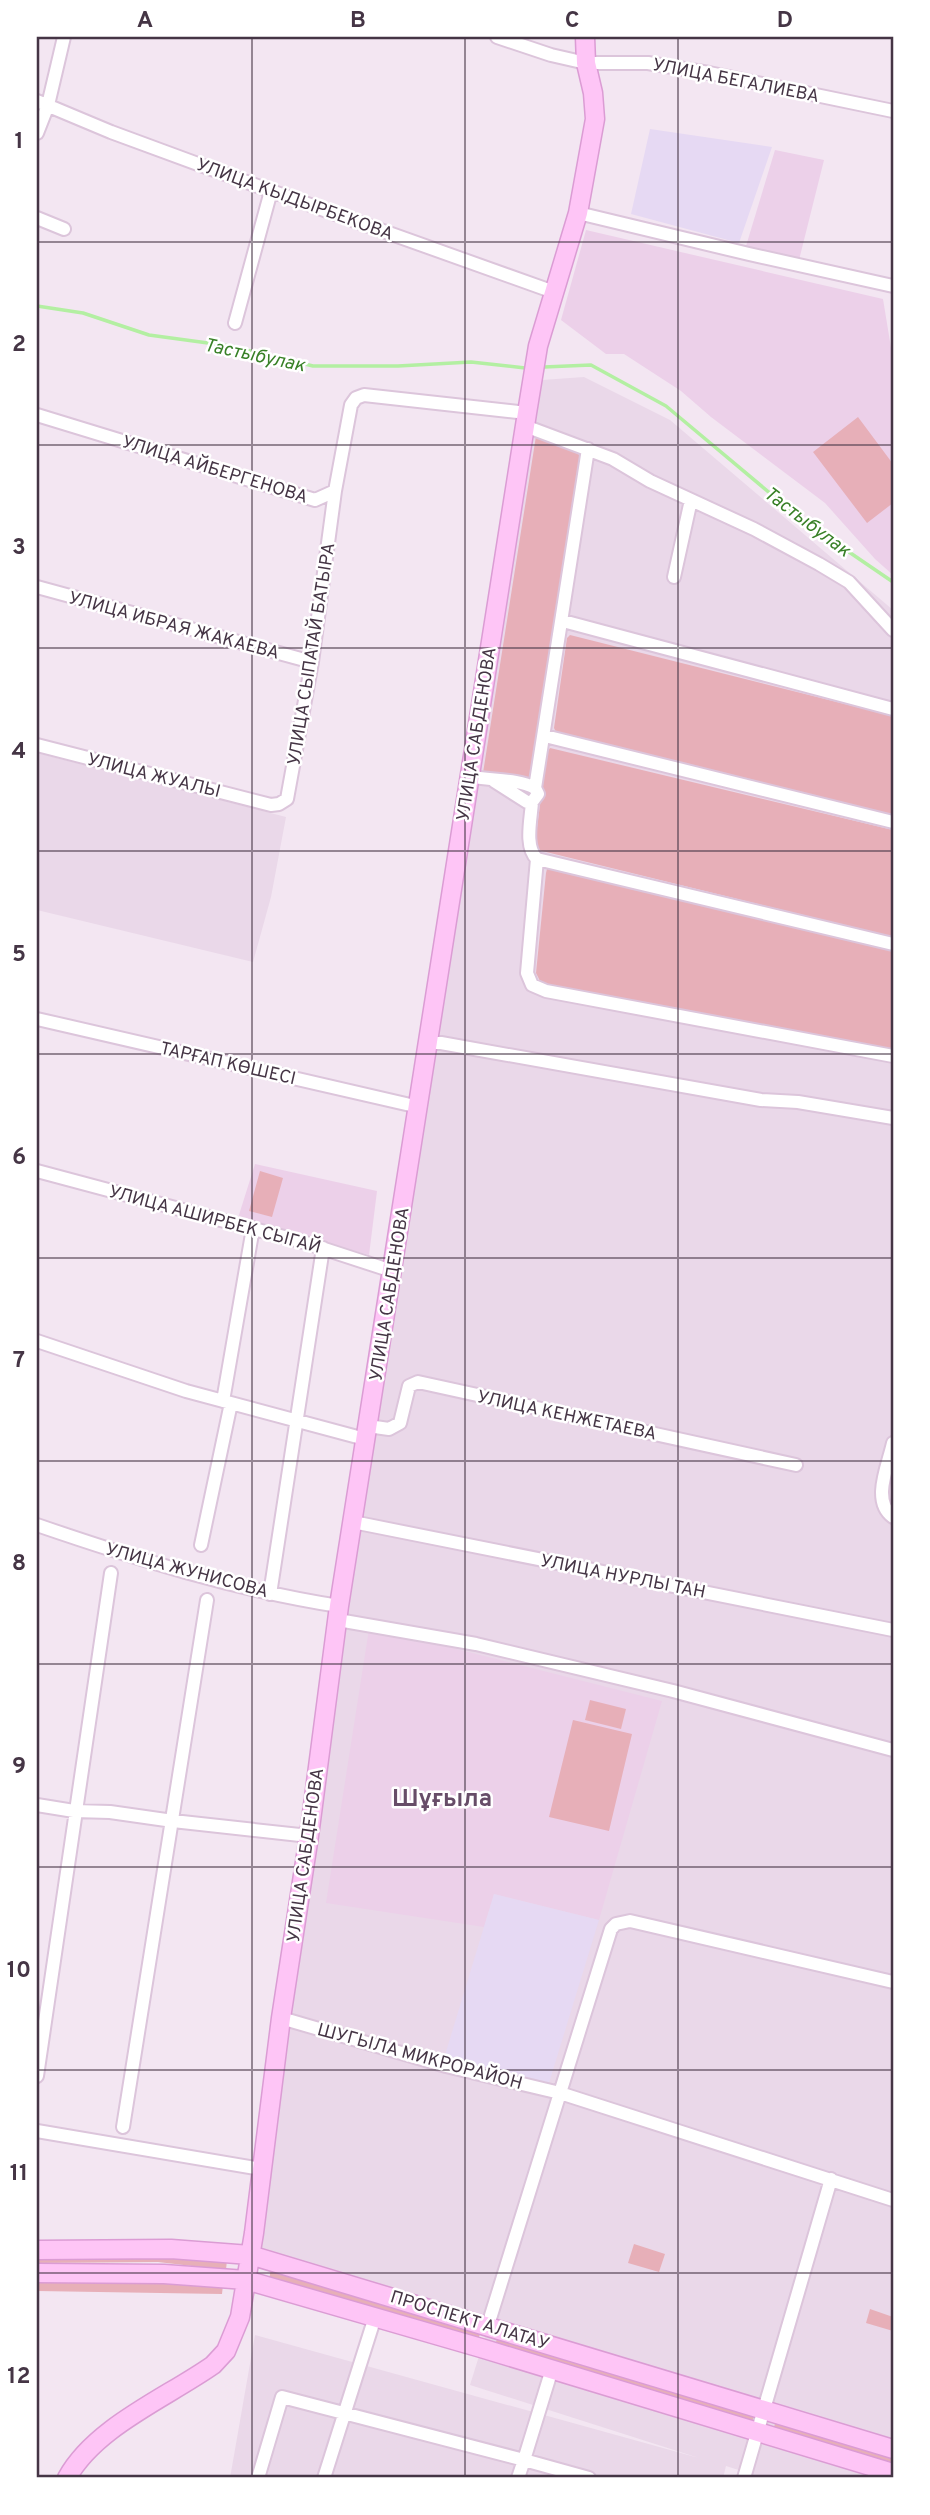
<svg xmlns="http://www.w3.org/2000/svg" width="930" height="2515" viewBox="0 0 930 2515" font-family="Overpass,sans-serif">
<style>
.residential{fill:#ead8e9}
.education{fill:#ecd0e9}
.medical{fill:#e6d9f3}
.green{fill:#e7afb8}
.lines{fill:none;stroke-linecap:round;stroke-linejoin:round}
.stream{stroke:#b3efa2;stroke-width:3.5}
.street-casing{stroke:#dcc5db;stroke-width:16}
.secondary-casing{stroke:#db9cd4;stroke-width:21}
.street{stroke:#fff;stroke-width:12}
.secondary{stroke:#fec5f6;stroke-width:18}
.grid{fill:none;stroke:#453545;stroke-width:2;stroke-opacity:0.55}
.labels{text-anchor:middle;stroke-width:5;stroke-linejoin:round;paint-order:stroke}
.street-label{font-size:18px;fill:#453545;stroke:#fff}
.water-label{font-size:19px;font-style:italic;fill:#388027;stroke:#fff}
.district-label{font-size:24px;font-weight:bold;fill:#674d68;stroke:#fff}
.neatline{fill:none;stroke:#453545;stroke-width:2.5}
.grid-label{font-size:23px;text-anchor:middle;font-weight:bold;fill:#453545}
</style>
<rect width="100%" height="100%" fill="#f3e6f2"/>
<path class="residential" d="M584,377L670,420L893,610V2478H744L745,2472L726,2466L723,2478H230L255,2335L699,2458L470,2385L488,2327L250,2255L527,413L536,417L542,380Z
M37,753L286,817L271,897L253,962L37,910Z"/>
<path class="education" d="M775,150L824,160L799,260L746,246Z
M586,230L883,299L893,360V575L875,559L825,503L711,417L681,391L624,354H606L561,320Z
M255,1164L377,1191L369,1255L238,1218Z
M369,1629H377L662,1701L599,1920L494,1894L484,1927L326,1903Z"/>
<path class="medical" d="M650,129L772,147L739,243L631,214Z
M494,1894L599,1920L548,2086L445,2055Z"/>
<path class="green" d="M858,417L893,464V503L867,523L813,452Z
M536,436L571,449L581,456L530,779L527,780L483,773Z
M570,635L893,716V815L556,732L554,728L567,638Z
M550,748L893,830V937L538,850L535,843L547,752Z
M551,868L893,951V1049L549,985L540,981L536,973L546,873L547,869Z
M260,1171L283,1178L272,1217L249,1211Z
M590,1700L626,1709L621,1729L585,1720Z
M573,1720L632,1734L609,1831L549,1817Z
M634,2244L665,2254L659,2272L628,2263Z
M160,2253L227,2260L226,2270L158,2262L37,2263V2254Z
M271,2268L481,2332L478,2339L269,2280Z
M37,2281L174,2282L223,2285L222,2294L37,2291Z
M870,2309L893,2317V2331L866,2323Z
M498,2335L756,2414V2423L495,2346Z
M776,2420L893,2455V2468L773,2431Z"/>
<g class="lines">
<path class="stream" d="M37,306L83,313L149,335L230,346L313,366H398L471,362L525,368
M544,367L591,365L666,406L802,520L893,582"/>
<defs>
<path id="street" d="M497,37L551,55L586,63H648L709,73L893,111
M37,101L111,132L271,191L554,292
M37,133L48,105L64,37
M578,213L749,254L893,286
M37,218L64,229
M235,323L271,191
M37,415L315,500L335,491L351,405L356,398L364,395L527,413
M525,426L613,459L650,481L754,529L819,564L849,582L893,630
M674,577L691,500
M37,587L312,662
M563,621L893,709
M545,736L893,822
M37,745L271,805L279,804L287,799L312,662L335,491
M469,776C490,781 516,778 535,788
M494,781L527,802H532L538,794L535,788L588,449
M532,802C531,819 524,847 537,859L893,944
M537,859L527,973L532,985L546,991L893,1056
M37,1019L419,1107
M429,1043H441L761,1100L798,1102L893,1118
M37,1171L303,1242L392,1271
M37,1341L186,1391L365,1439
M223,1401L253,1228
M368,1426L389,1429L400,1423L409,1386L418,1382L796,1465
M893,1443C888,1466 871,1501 893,1517
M353,1522L893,1630
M37,1525C136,1559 236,1590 339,1606
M201,1545L231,1403
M270,1594L323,1248
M338,1620L476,1644L673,1691L893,1750
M37,1805L74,1811L110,1812L173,1821L309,1836
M893,1982L630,1921L616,1924L611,1929L560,2093L893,2200
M281,2018L446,2066L560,2093L488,2325
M37,2076L111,1573
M123,2127L207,1600
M37,2131L261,2169
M552,2369L524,2460L589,2478
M258,2478L282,2397L524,2460L518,2478
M324,2478L375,2317
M744,2478L831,2179"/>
<path id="secondary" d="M37,2250L171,2249L250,2255L893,2449
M37,2273L164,2274L246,2280L481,2348L893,2473
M67,2478C95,2427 166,2398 213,2365L226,2351L240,2317L254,2233L281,2018L309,1836L339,1606L527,413L538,346L578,213L595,119L593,93L586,63L585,37"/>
</defs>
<use href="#street" class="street-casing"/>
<use href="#secondary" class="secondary-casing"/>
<use href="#street" class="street"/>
<use href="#secondary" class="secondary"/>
</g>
<path class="grid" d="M252,37V2478M465,37V2478M678,37V2478M37,242H893M37,445H893M37,648H893M37,851H893M37,1054H893M37,1258H893M37,1461H893M37,1664H893M37,1867H893M37,2070H893M37,2273H893"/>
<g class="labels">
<g class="street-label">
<text transform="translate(736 80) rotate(11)" y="6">УЛИЦА БЕГАЛИЕВА</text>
<text transform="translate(295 199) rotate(20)" y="6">УЛИЦА КЫДЫРБЕКОВА</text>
<text transform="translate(215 469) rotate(17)" y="6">УЛИЦА АЙБЕРГЕНОВА</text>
<text transform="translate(174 625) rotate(15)" y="6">УЛИЦА ИБРАЯ ЖАКАЕВА</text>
<text transform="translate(311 654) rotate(-81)" y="6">УЛИЦА СЫПАТАЙ БАТЫРА</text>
<text transform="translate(476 734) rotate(-81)" y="6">УЛИЦА САБДЕНОВА</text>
<text transform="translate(154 775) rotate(14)" y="6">УЛИЦА ЖУАЛЫ</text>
<text transform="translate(228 1063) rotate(13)" y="6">ТАРҒАП КӨШЕСІ</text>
<text transform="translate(215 1219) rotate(15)" y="6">УЛИЦА АШИРБЕК СЫГАЙ</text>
<text transform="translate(389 1294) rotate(-81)" y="6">УЛИЦА САБДЕНОВА</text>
<text transform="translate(567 1415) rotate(12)" y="6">УЛИЦА КЕНЖЕТАЕВА</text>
<text transform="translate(187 1570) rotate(15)" y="6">УЛИЦА ЖУНИСОВА</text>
<text transform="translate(623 1576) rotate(11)" y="6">УЛИЦА НУРЛЫ ТАН</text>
<text transform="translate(305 1855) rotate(-82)" y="6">УЛИЦА САБДЕНОВА</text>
<text transform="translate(420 2056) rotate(15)" y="6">ШУГЫЛА МИКРОРАЙОН</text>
<text transform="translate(470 2320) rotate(17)" y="6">ПРОСПЕКТ АЛАТАУ</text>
</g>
<g class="water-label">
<text transform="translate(255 354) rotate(12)" y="7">Тастыбулак</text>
<text transform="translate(808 521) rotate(37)" y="7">Тастыбулак</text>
</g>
<g class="district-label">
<text x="442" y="1806">Шұғыла</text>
</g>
</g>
<rect width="930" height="2515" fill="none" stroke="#ffffff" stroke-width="77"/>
<rect x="38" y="38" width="854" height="2438" class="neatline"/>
<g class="grid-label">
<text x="145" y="27">A</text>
<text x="358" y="27">B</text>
<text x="572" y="27">C</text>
<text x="785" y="27">D</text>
<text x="19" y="148">1</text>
<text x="19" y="351">2</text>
<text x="19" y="554">3</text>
<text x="19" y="758">4</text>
<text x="19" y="961">5</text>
<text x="19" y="1164">6</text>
<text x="19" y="1367">7</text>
<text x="19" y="1570">8</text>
<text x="19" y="1773">9</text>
<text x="19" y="1977">10</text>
<text x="19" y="2180">11</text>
<text x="19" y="2383">12</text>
</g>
</svg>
